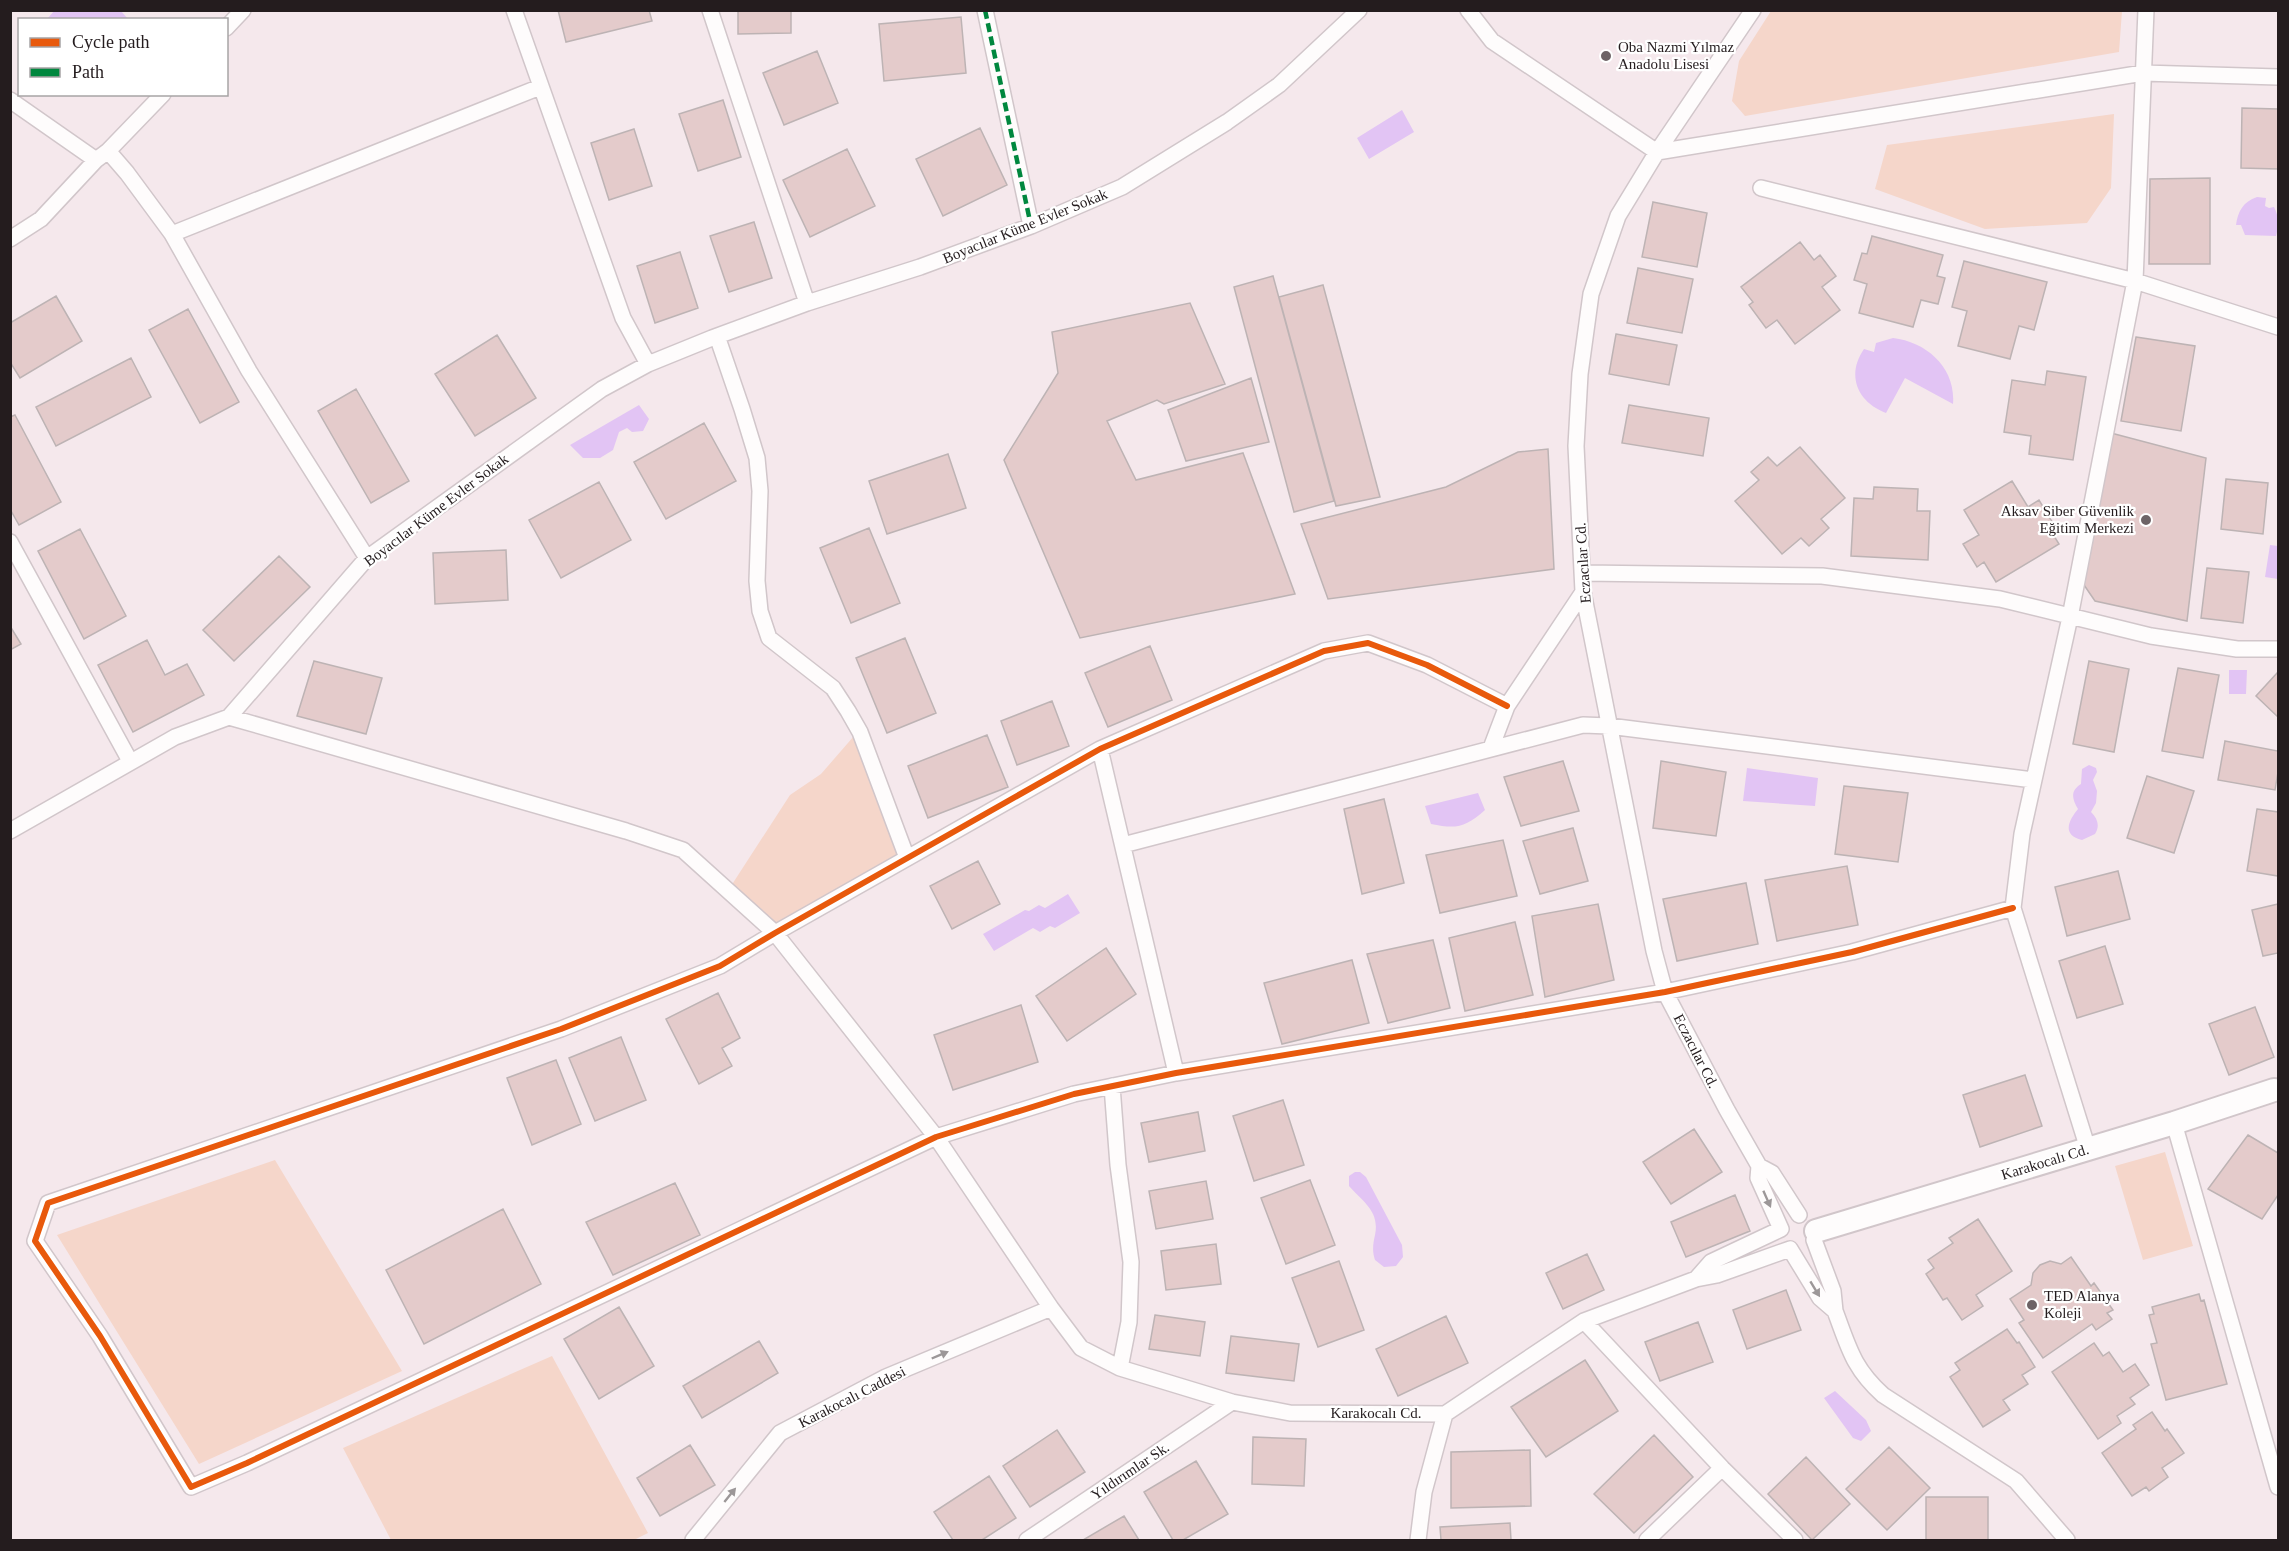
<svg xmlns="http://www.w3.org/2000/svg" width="2289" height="1551" viewBox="0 0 2289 1551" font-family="'Times New Roman',serif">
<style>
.green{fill:#f5d6ca}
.water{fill:#e2c4f4}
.building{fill:#e4cbcb;stroke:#bdb3b4;stroke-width:1.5}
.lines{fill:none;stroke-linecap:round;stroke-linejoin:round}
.street-casing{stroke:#d1c6ca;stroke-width:18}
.secondary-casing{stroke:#d1c6ca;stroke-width:26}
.street{stroke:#fefcfc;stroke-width:15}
.secondary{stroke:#fefcfc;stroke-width:22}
.quiet{stroke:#00873e;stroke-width:4.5;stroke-dasharray:9 4.5;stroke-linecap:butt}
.cycleway-casing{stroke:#fff;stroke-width:10}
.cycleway{stroke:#e8590c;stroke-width:6}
.oneway{fill:#9c9798}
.poi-dot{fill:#6d6366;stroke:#fff;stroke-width:2}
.labels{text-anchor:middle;stroke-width:4.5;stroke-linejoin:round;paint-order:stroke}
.poi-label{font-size:15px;fill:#241c1e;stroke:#fff;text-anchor:start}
.street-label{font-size:15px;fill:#241c1e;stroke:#fff}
</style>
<rect width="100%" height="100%" fill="#f5e8ec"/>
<path class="green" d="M1771,11V10L2122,11L2119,52L1745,116L1732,101L1739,61Z
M2114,114L2111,188L2087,223L1985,229L1875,189L1887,145Z
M854,736L900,856L776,927L731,886L790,795L821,774Z
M2165,1152L2193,1246L2143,1260L2115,1166Z
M275,1160L402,1371L199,1464L57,1235Z
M552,1356L648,1533L634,1540H391L343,1448Z"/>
<path class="water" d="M55,10L121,11L128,19H47Z
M1402,110L1414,132L1369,159L1357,138Z
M2257,197L2266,198L2265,206L2269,208L2274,207C2279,217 2279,225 2276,236L2245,235L2241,225H2236C2238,211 2243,202 2257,197Z
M1893,338C1927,342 1956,368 1953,404L1905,378L1886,413C1857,402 1846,375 1864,349L1874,352L1876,343Z
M639,405L649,419L643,431L632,432L627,428L619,432L613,450L600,458H583L570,445Z
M2270,545L2278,546V579L2265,577Z
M2229,670H2247L2246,694H2229Z
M2089,765L2096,768L2097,772L2093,780L2097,791L2096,803L2091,812C2098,819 2100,826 2095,834L2082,840C2061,835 2069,820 2078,809C2072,799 2070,791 2081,784L2082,769Z
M1747,768L1818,778L1815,806L1743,801Z
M1478,793L1485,810C1465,828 1456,829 1431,824L1425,806Z
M1068,894L1080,913L1055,928L1050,926L1040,932L1033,928L994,951L983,934L1025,910L1029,911L1039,905L1045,908Z
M1355,1172H1360L1366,1177L1402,1245L1403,1257L1396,1266L1384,1267L1375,1260C1372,1251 1373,1244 1375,1235C1380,1211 1363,1202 1349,1186V1176Z
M1835,1391L1866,1420L1871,1431L1861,1441L1853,1438L1824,1398Z"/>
<path class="building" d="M558,10H649L652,21L566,42Z
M738,10H791V33L738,34Z
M961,17L966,73L884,81L879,24Z
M817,51L838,103L784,125L763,73Z
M723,100L741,157L698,171L679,114Z
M2242,108L2278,109V169L2241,168Z
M980,128L1007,185L943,216L916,159Z
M634,129L652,186L609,200L591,143Z
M847,149L875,206L810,237L783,180Z
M2210,178V264H2149L2150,179Z
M1653,202L1707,213L1697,267L1642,257Z
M754,222L772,278L729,292L710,236Z
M1872,236L1943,255L1937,276L1945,278L1938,304L1921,300L1913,327L1859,313L1867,284L1854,280L1862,253L1867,254Z
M1800,242L1814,260L1820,255L1836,276L1822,287L1840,310L1795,344L1777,320L1766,328L1749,305L1753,302L1741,287Z
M680,252L698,308L655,323L637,266Z
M1964,261L2047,282L2034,330L2019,326L2010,359L1958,346L1967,311L1952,307Z
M1638,268L1693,279L1682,333L1627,323Z
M1273,276L1334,501L1294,512L1234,287Z
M1323,285L1380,497L1336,506L1279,297Z
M56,296L82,341L20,378L10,362V323Z
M1190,303L1225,384L1164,404L1157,400L1107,421L1136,480L1243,453L1295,594L1080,638L1004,460L1058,373L1052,332Z
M188,309L239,402L200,423L149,330Z
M1616,334L1677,345L1669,385L1609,374Z
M497,335L536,398L475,436L435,374Z
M2136,337L2195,346L2181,431L2121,421Z
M131,358L151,397L56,446L36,407Z
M2047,371L2086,377L2073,460L2029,454L2031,436L2004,432L2012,380L2045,385Z
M1251,378L1269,442L1186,461L1168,410Z
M356,389L409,481L371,503L318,411Z
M1629,405L1709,418L1703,456L1622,443Z
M15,415L61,502L19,525L10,509V417Z
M704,423L736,481L666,519L634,462Z
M2111,433L2206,458L2187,621L2095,601L2082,582Z
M1800,447L1845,498L1821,519L1829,528L1809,546L1801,538L1782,554L1735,501L1759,480L1751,472L1768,457L1777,466Z
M1548,449L1554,569L1328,599L1301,524L1446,487L1518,452Z
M948,454L966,508L887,534L869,481Z
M2226,479L2268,483L2263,534L2221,529Z
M2012,481L2028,507L2039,500L2054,525L2049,528L2059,544L1996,582L1984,562L1977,567L1963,544L1979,535L1964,510Z
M599,482L631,540L561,578L529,520Z
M1874,487L1918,489L1917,511H1930L1928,560L1851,556L1854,498L1873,499Z
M869,528L900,603L851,623L820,548Z
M80,529L126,616L84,639L38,551Z
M506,550L508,600L435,604L433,553Z
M279,556L310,587L234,661L203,630Z
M2207,568L2249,572L2243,623L2201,618Z
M10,626L21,644L10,650Z
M905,638L936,713L887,733L856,658Z
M147,640L165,675L187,664L204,695L133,732L98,665Z
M1150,646L1172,700L1108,727L1085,673Z
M314,661L382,678L366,734L297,716Z
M2089,661L2129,669L2114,752L2073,744Z
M2178,668L2219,675L2203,758L2162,751Z
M2278,672V717L2256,696Z
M1052,701L1069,746L1017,765L1001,721Z
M987,735L1008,787L928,818L908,766Z
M2225,741L2278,751V772L2275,790L2218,780Z
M1563,761L1579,811L1521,826L1504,777Z
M1661,761L1726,772L1716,836L1653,828Z
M2147,776L2194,791L2174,853L2127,838Z
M1844,786L1908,793L1898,862L1835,854Z
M1384,799L1404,883L1362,894L1344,809Z
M2257,809L2278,812V876L2247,871Z
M1573,828L1588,881L1540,894L1523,841Z
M1503,840L1517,896L1440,913L1426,855Z
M978,861L1000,904L952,929L930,886Z
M1847,866L1858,925L1777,941L1765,880Z
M2118,871L2130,919L2067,936L2055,887Z
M1746,883L1758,944L1677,961L1663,899Z
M1598,904L1614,980L1545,997L1532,916Z
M2278,904V953L2263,956L2252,910Z
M1515,922L1533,995L1465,1011L1449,938Z
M1433,940L1450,1008L1388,1023L1367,954Z
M2105,946L2123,1004L2077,1018L2059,961Z
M1106,948L1136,994L1067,1041L1036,996Z
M1352,960L1369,1023L1282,1044L1264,983Z
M718,993L740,1038L722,1048L732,1066L699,1084L666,1019Z
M1021,1005L1038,1062L953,1090L934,1035Z
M2255,1007L2274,1057L2229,1075L2209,1024Z
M621,1037L646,1100L595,1121L569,1058Z
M556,1060L581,1124L532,1145L507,1078Z
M2025,1075L2042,1126L1980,1147L1963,1095Z
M1283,1100L1304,1165L1254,1181L1233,1116Z
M1198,1112L1205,1151L1149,1162L1141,1123Z
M1694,1129L1722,1172L1671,1204L1643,1162Z
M2248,1135L2278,1153V1195L2262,1219L2208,1189Z
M1310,1180L1335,1245L1286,1264L1261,1198Z
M1206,1181L1213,1219L1156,1229L1149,1191Z
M675,1183L700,1235L613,1275L586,1222Z
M1735,1195L1750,1231L1686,1257L1671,1222Z
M503,1209L541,1284L424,1344L386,1270Z
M1978,1219L2012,1271L1976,1295L1983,1306L1962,1320L1947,1298L1943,1300L1926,1274L1934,1268L1928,1260L1953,1243L1949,1238Z
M1216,1244L1221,1284L1166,1290L1161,1251Z
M1587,1254L1604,1290L1563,1309L1546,1273Z
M2071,1257L2091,1286L2094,1283L2113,1310L2107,1313L2112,1319L2096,1330L2092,1324L2043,1358L2019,1323L2024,1320L2010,1299L2031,1285L2033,1273L2040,1265L2050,1261L2061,1264Z
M1339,1261L1364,1330L1318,1347L1292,1278Z
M1786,1290L1801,1330L1747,1349L1733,1310Z
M2199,1294L2201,1301L2204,1300L2227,1384L2166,1400L2151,1344L2157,1343L2149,1315L2154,1314L2152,1307Z
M619,1307L654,1366L599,1399L564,1339Z
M1155,1315L1205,1322L1200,1356L1149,1349Z
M1446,1316L1468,1363L1398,1396L1376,1349Z
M1698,1322L1713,1362L1660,1381L1645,1342Z
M2007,1329L2017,1343L2019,1342L2035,1367L2022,1375L2028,1384L2003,1400L2010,1410L1983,1427L1950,1377L1960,1370L1955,1363Z
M1231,1336L1299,1344L1294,1381L1226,1373Z
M759,1341L778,1373L702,1418L683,1386Z
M2094,1343L2103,1356L2109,1352L2123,1372L2135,1364L2149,1385L2130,1398L2135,1404L2117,1416L2121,1423L2098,1439L2052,1372Z
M1585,1360L1618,1411L1546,1457L1511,1407Z
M2152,1412L2165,1431L2167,1429L2184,1453L2162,1468L2168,1477L2149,1491L2146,1487L2132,1496L2102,1453L2136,1429L2133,1425Z
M1057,1430L1085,1472L1030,1507L1003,1466Z
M1654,1435L1693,1477L1634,1533L1594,1494Z
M1253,1437L1306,1439L1304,1486L1252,1484Z
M690,1445L715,1485L660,1516L637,1478Z
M1889,1447L1930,1488L1887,1530L1846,1489Z
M1530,1450L1531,1506L1451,1508V1452Z
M1806,1457L1850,1504L1812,1540L1768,1494Z
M1196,1461L1228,1514L1183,1540H1173L1144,1492Z
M989,1476L1016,1518L982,1540H953L934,1512Z
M1926,1497H1988V1540H1926Z
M1124,1516L1139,1540H1083Z
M1510,1523L1511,1540H1441L1440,1527Z"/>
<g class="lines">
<defs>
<path id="street" d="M514,10L623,318L648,364
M710,10L807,303
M985,10L1031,226
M1468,10L1492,41L1657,152L2143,73L2278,77
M1753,10L1657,152L1618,216L1591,294L1580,374L1576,446L1583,592L1654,951L1665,992L1727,1110L1759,1166
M226,28L243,10
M10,100L96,160L108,151L127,173L172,234L249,371L367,558
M108,151L163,94
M1761,188L2135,281L2278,327
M172,234L540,87
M10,239L41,219L96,160
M717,336L742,409L757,458L760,491L757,581L760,611L769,638L833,688L848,711L860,732L907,858
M10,542L130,761
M1582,573L1822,576L2000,599L2151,636L2237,649H2278
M1507,706L1427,665L1368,643L1324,651L1100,749L775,933L720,966L561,1029L48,1203L35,1241L100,1336L191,1487L247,1463L936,1137L1074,1094L1176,1073L1665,992L1852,952L2013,908
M229,717L367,558L602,389L648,364L712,338L807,303L920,267L1031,226L1122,187L1227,122L1279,85L1359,10
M1491,748L1507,706L1583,592
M1100,749L1176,1073
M10,831L175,737L229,717L626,831L683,850L775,933L936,1137L1051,1308L1081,1348L1120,1368L1232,1402L1290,1413L1445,1414L1584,1321L1696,1279
M1123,845L1583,725L1609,726L2033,780
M1112,1086L1118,1165L1131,1262L1129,1322L1120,1368
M2174,1123L2278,1487
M2088,1149L2013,908L2022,834L2070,617L2135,281L2146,10
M1799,1215L1772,1173L1759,1166L1758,1178L1781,1229L1711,1262L1696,1279L1717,1275L1790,1249L1820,1298L1835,1311L1833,1291L1814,1240
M1835,1311C1849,1348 1853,1368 1883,1395L2016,1481L2067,1540
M1584,1321L1722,1468L1795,1540
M693,1540L780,1433L886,1377L1051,1308
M1027,1540L1232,1402
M1418,1540L1424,1492L1445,1414
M1647,1540L1722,1468"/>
<path id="secondary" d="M1816,1231L2174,1123L2274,1090"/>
</defs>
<use href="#street" class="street-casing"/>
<use href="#secondary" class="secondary-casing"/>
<use href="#street" class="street"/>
<use href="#secondary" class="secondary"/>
<path class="quiet" d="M985,10L1031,226"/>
<defs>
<path id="cycleway" d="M1507,706L1427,665L1368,643L1324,651L1100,749L775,933L720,966L561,1029L48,1203L35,1241L100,1336L191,1487L247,1463L936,1137L1074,1094L1176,1073L1665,992L1852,952L2013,908"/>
</defs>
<use href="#cycleway" class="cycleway-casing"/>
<use href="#cycleway" class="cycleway"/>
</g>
<defs><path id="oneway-solid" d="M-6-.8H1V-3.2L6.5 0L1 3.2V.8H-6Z" transform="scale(1.5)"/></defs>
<g class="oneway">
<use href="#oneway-solid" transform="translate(1767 1199) rotate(66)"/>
<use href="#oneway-solid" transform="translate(1815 1289) rotate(59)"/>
<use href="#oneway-solid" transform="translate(940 1355) rotate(-23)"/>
<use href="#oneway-solid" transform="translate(730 1495) rotate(-51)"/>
</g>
<g class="poi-dot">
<circle cx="1606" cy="56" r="6"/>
<circle cx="2146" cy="520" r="6"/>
<circle cx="2032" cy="1305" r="6"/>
</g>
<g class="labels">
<g class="poi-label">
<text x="1618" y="52">Oba Nazmi Yılmaz<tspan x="1618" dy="17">Anadolu Lisesi</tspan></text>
<text x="2134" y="516" text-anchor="end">Aksav Siber Güvenlik<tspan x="2134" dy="17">Eğitim Merkezi</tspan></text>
<text x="2044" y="1301">TED Alanya<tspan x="2044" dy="17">Koleji</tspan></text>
</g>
<g class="street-label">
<text transform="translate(1025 226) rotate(-22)" y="5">Boyacılar Küme Evler Sokak</text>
<text transform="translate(436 510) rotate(-37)" y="5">Boyacılar Küme Evler Sokak</text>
<text transform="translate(1583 563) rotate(-94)" y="5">Eczacılar Cd.</text>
<text transform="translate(1696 1051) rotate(63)" y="5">Eczacılar Cd.</text>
<text transform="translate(2045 1162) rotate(-17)" y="5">Karakocalı Cd.</text>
<text transform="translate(852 1397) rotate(-27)" y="5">Karakocalı Caddesi</text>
<text x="1376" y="1418">Karakocalı Cd.</text>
<text transform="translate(1130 1471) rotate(-34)" y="5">Yıldırımlar Sk.</text>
</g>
</g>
<rect width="2289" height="1551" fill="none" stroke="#241c1e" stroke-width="24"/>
<rect x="18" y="18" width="210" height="78" fill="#ffffff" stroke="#a7a4a5" stroke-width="1.5"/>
<rect x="30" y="38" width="30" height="9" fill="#e8590c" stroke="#a7a4a5" stroke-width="1.5"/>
<text x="72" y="48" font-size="18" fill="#241c1e">Cycle path</text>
<rect x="30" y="68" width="30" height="9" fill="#00873e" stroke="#a7a4a5" stroke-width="1.5"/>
<text x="72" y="78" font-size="18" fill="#241c1e">Path</text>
</svg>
